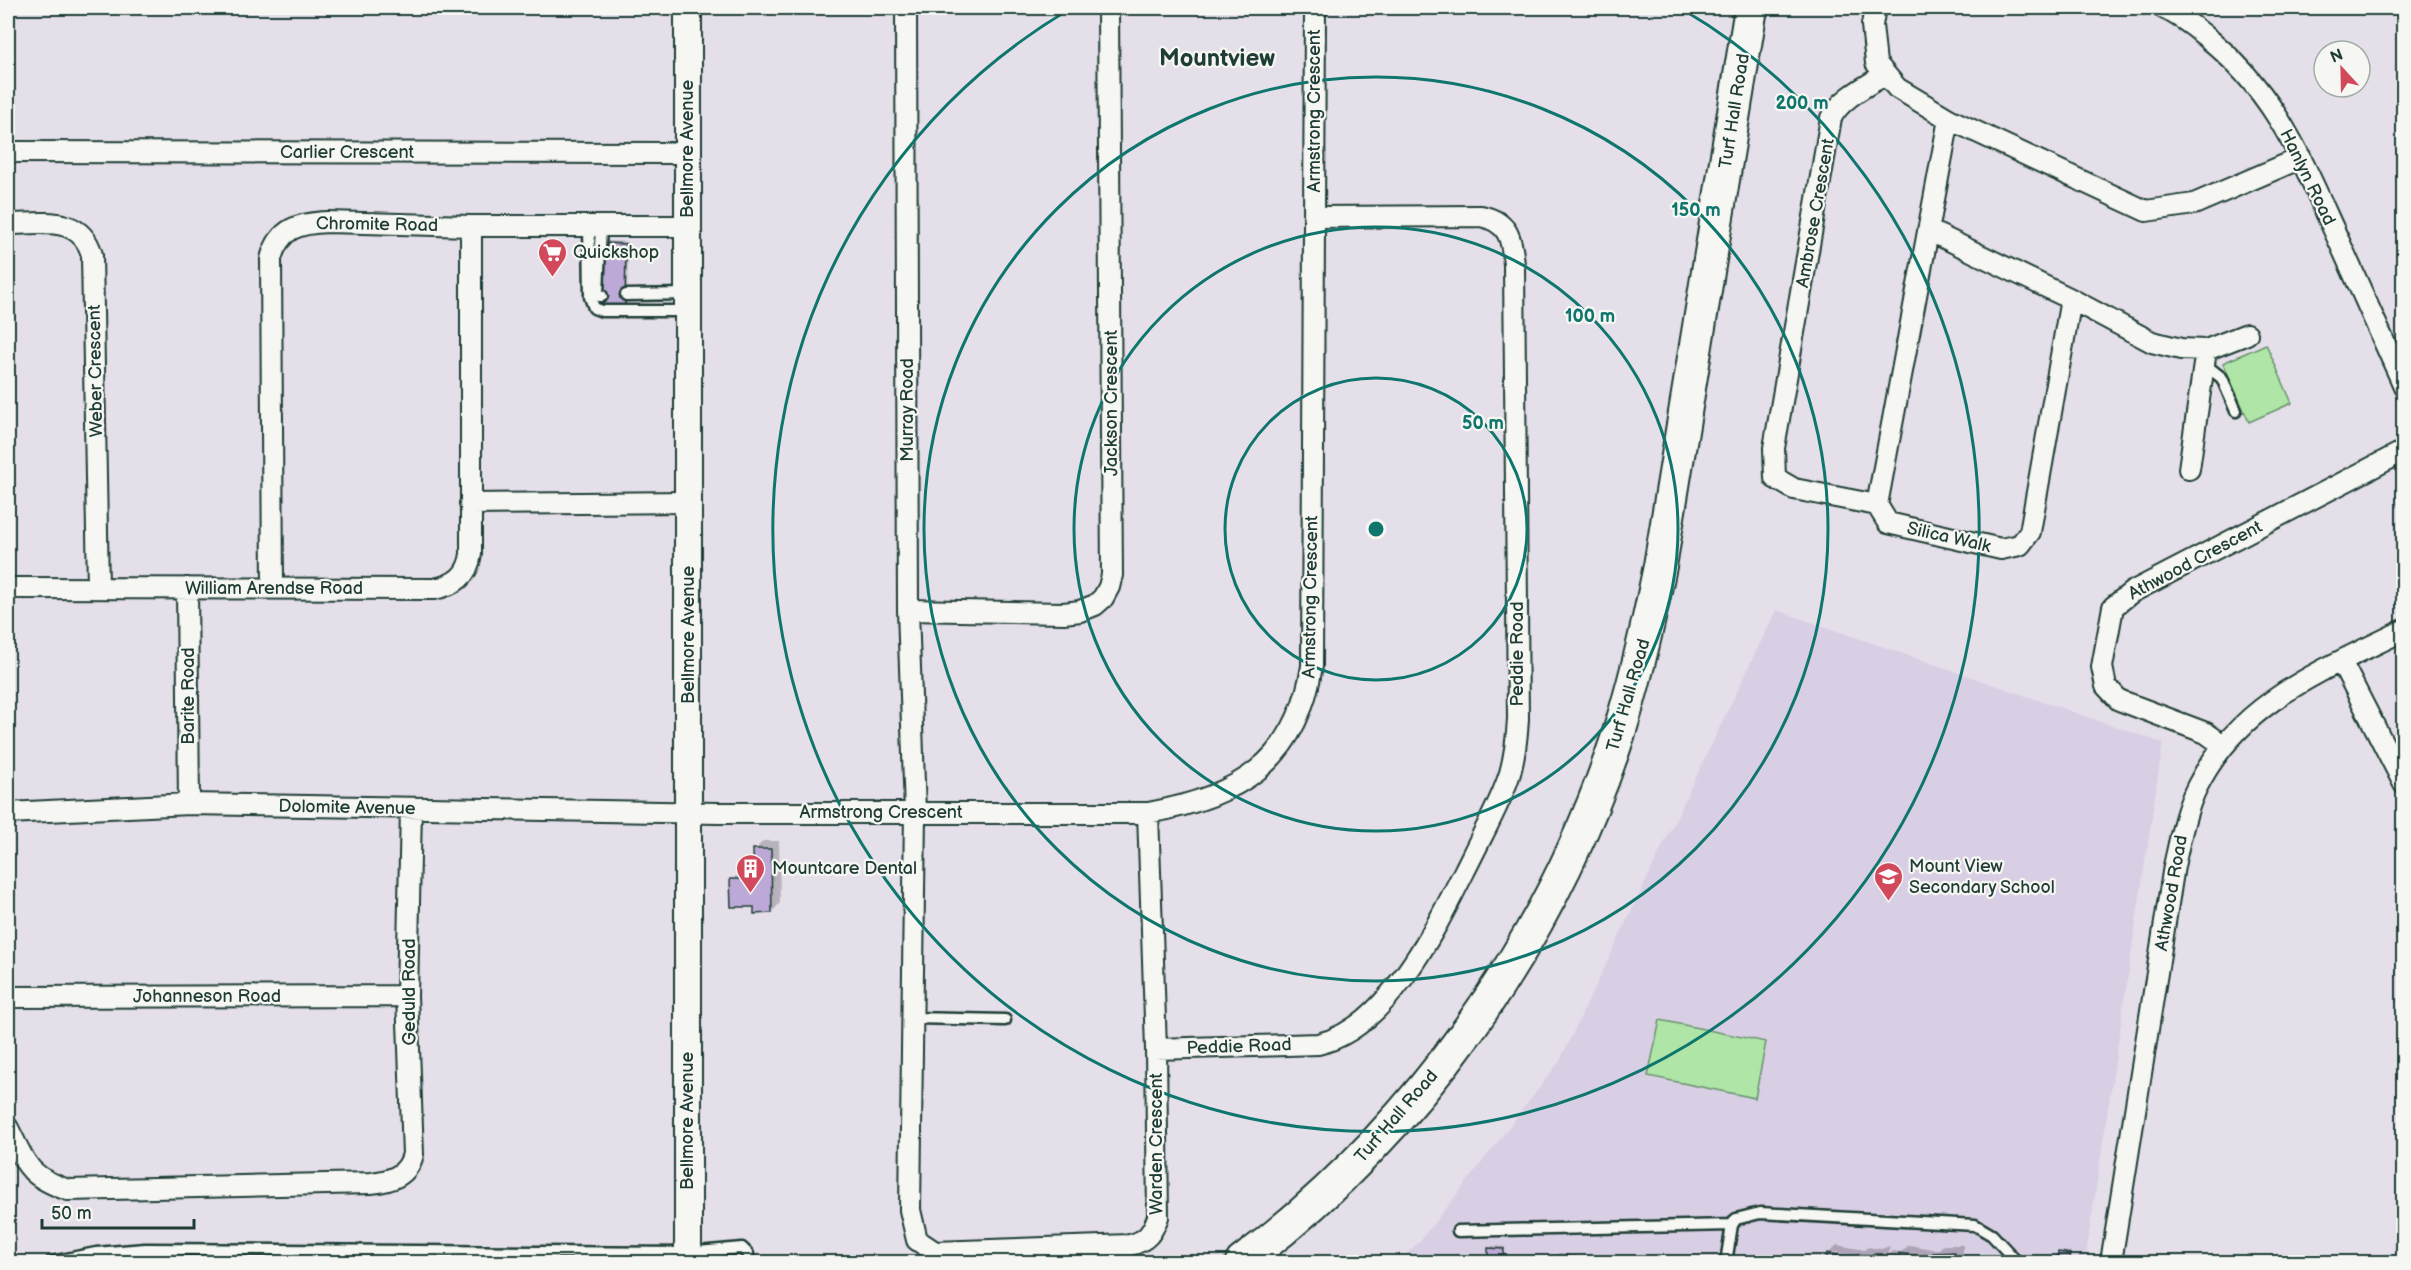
<svg xmlns="http://www.w3.org/2000/svg" width="2411" height="1270" viewBox="0 0 2411 1270" font-family="'Balsamiq Sans',sans-serif">
<style>
.built{fill:#d9cfe5}
.green{fill:#afe5a7;stroke:#67916e;stroke-width:1.5}
.shadow{fill:#0003;fill-rule:evenodd}
.building{fill:#bda9d8;stroke:#1f3d34;stroke-width:1.5}
.lines{fill:none;stroke-linecap:round;stroke-linejoin:round}
.service-casing{stroke:#1f3d34;stroke-width:15}
.minor-casing{stroke:#1f3d34;stroke-width:24}
.tertiary-casing{stroke:#1f3d34;stroke-width:30}
.primary-casing{stroke:#1f3d34;stroke-width:36}
.service{stroke:#f6f6f2;stroke-width:10}
.minor{stroke:#f6f6f2;stroke-width:20}
.tertiary{stroke:#f6f6f2;stroke-width:26}
.primary{stroke:#f6f6f2;stroke-width:32}
.ring{fill:none;stroke:#0f766e;stroke-width:3}
.labels{text-anchor:middle;stroke-width:4.5;stroke-linejoin:round;paint-order:stroke}
.street-label{font-size:18px;fill:#1f3d34;stroke:#f6f6f2}
.poi-label{font-size:18px;fill:#1f3d34;stroke:#f6f6f2;text-anchor:start}
.district-label{font-size:24px;font-weight:bold;fill:#1f3d34;stroke:#f6f6f2}
.centre{fill:#0f766e;stroke:#f6f6f2;stroke-width:3}
.ring-label{font-size:18px;text-anchor:middle;font-weight:bold;fill:#0f766e;stroke:#f6f6f2;stroke-width:4.5;stroke-linejoin:round;paint-order:stroke}
</style>
<rect width="100%" height="100%" fill="#e5dfea"/>
<filter id="ink" filterUnits="userSpaceOnUse"><feTurbulence type="fractalNoise" baseFrequency=".0167" numOctaves="2"/><feDisplacementMap in="SourceGraphic" scale="12" xChannelSelector="R" yChannelSelector="G"/><feConvolveMatrix kernelMatrix="1 2 1 2 8 2 1 2 1" color-interpolation-filters="sRGB"/></filter>
<g filter="url(#ink)">
<path class="built" d="M1776,610L2163,743L2085,1262H1398L1419,1242L1466,1183L1559,1062Z"/>
<path class="green" d="M2266,344L2292,403L2249,422L2223,363Z
M1660,1020L1766,1042L1755,1098L1648,1076Z"/>
<path class="shadow" d="M607,241L628,242L627,302L625,304L604,243Z
M763,841H779L780,903L772,912L755,905L732,880L740,872L755,871V850Z
M1837,1245L1865,1250L1868,1247L1881,1249L1890,1246L1888,1256L1893,1251L1901,1252L1909,1245L1938,1250L1943,1245H1963V1262H1827L1829,1253ZM1833,1252L1866,1257L1865,1260L1833,1255Z
M1492,1246L1505,1247L1504,1262H1489L1490,1249Z
M2061,1251L2071,1252L2070,1262H2058Z
M1559,1253L1611,1262H1551Z
M1744,1256L1768,1260L1770,1258L1798,1262H1738Z"/>
<path class="building" d="M603,243L626,244L625,306H602Z
M753,849H771L772,913L754,914V907H731L730,879H754Z
M1488,1248L1504,1249L1503,1262H1488Z
M1955,1252V1262H1898L1899,1253L1932,1258L1933,1253Z
M2058,1252L2070,1254L2069,1262H2056Z
M1827,1253L1858,1258L1859,1254L1871,1256L1872,1260L1873,1254H1882L1881,1261L1883,1262V1258L1895,1260V1262H1826Z"/>
<g class="lines">
<defs>
<path id="service" d="M589,226L590,297L594,308L602,311H688
M601,226L598,293L599,296H602
M626,295L688,294
M2204,364L2222,378L2236,411
M912,1018L1005,1020
M1458,1231L1732,1225
M51,1262L96,1253L145,1249L687,1253L742,1248L748,1254V1262
M1726,1262L1732,1225L1736,1219L1760,1213L1975,1225L1992,1235L2017,1262"/>
<path id="minor" d="M906,8L908,610L915,812L910,1210L917,1240L935,1252L1130,1245C1147,1241 1152,1233 1158,1217L1156,1049L1148,813
M1875,8L1872,25L1876,63L1897,88L1949,119L2146,211L2194,204L2301,158
M2163,8C2178,15 2191,24 2204,35C2276,92 2301,158 2338,239C2360,288 2382,337 2404,386
M1949,119L1877,505L1888,523L2001,549L2020,545L2030,532L2071,299
M8,152L687,153
M8,224C41,224 81,214 92,255L98,587
M1928,230L2071,299L2152,342L2181,349L2206,350L2247,334
M2189,469L2206,350
M470,504L688,502
M1877,505L1794,489L1775,478L1774,448L1831,118C1841,98 1867,86 1884,75
M273,587L271,259C279,228 299,223 328,222L471,226H687
M8,588L434,589C455,585 468,576 471,554V226
M187,588L189,804
M908,610L1064,613L1080,611L1095,605L1103,598L1109,587L1112,575L1108,8
M2341,661L2404,784
M2223,745L2206,733L2119,700L2106,686L2102,667L2113,607L2132,592L2404,451
M8,813L189,804L718,813H1148C1238,797 1297,762 1312,666L1315,8
M8,997L407,996
M1156,1049L1318,1044C1391,1028 1441,917 1472,856C1485,829 1501,802 1510,773C1515,755 1517,737 1518,719L1514,265C1512,239 1509,222 1481,216L1314,217
M8,1128C26,1164 27,1176 68,1190L371,1183C391,1181 408,1176 413,1154L407,996L411,809
M2111,1262L2174,866C2180,840 2185,811 2197,787C2240,701 2322,671 2404,630"/>
<path id="tertiary" d="M688,8V1262"/>
<path id="primary" d="M1242,1262C1414,1133 1548,946 1616,742C1635,684 1648,626 1660,566L1751,8"/>
</defs>
<use href="#service" class="service-casing"/>
<use href="#minor" class="minor-casing"/>
<use href="#tertiary" class="tertiary-casing"/>
<use href="#primary" class="primary-casing"/>
<use href="#service" class="service"/>
<use href="#minor" class="minor"/>
<use href="#tertiary" class="tertiary"/>
<use href="#primary" class="primary"/>
</g>
</g>
<g class="ring">
<circle cx="1376" cy="529" r="151"/>
<circle cx="1376" cy="529" r="302"/>
<circle cx="1376" cy="529" r="452"/>
<path d="M1682 9A603 603 0 1 1 1070 9"/>
</g>
<defs>
<symbol id="supermarket-pin" viewBox="-11 -11 22 30"><path d="M0 17L-7.5 6A9.5 9.5 0 1 1 7.5 6Z" fill="#d1495b" stroke="#f6f6f2"/><path d="M-6-5.5h2.5l.6 2H6L4.5 2H-2.5L-4.4-4H-6ZM-1.5 3.2a1.3 1.3 0 1 0 .1 0ZM3 3.2a1.3 1.3 0 1 0 .1 0Z" fill="#fff"/></symbol>
<symbol id="building-pin" viewBox="-11 -11 22 30"><path d="M0 17L-7.5 6A9.5 9.5 0 1 1 7.5 6Z" fill="#d1495b" stroke="#f6f6f2"/><path d="M-4-6H4V6H1V3H-1V6H-4ZM-2.5-4.3h1.7v1.8h-1.7ZM.8-4.3h1.7v1.8H.8ZM-2.5-1h1.7V.8h-1.7ZM.8-1h1.7V.8H.8Z" fill="#fff"/></symbol>
<symbol id="school-pin" viewBox="-11 -11 22 30"><path d="M0 17L-7.5 6A9.5 9.5 0 1 1 7.5 6Z" fill="#d1495b" stroke="#f6f6f2"/><path d="M0-5L7-2L0 1L-7-2ZM-4 1L0 2.5L4 1V4Q0 6-4 4Z" fill="#fff"/></symbol>
</defs>
<g fill-rule="evenodd">
<use href="#supermarket-pin" x="536" y="236" width="33" height="45"/>
<use href="#building-pin" x="734" y="852" width="33" height="45"/>
<use href="#school-pin" x="1872" y="860" width="33" height="45"/>
</g>
<g class="labels">
<g class="street-label">
<text transform="translate(1314 111) rotate(-90)" y="6">Armstrong Crescent</text>
<text transform="translate(1734 111) rotate(-81)" y="6">Turf Hall Road</text>
<text transform="translate(687 149) rotate(-90)" y="6">Bellmore Avenue</text>
<text x="347" y="158">Carlier Crescent</text>
<text transform="translate(2308 177) rotate(64)" y="6">Hanlyn Road</text>
<text transform="translate(1815 213) rotate(-80)" y="6">Ambrose Crescent</text>
<text transform="translate(377 224) rotate(1)" y="6">Chromite Road</text>
<text transform="translate(95 371) rotate(-91)" y="6">Weber Crescent</text>
<text transform="translate(1111 403) rotate(-90)" y="6">Jackson Crescent</text>
<text transform="translate(907 410) rotate(-90)" y="6">Murray Road</text>
<text transform="translate(1949 537) rotate(13)" y="6">Silica Walk</text>
<text transform="translate(2195 560) rotate(-28)" y="6">Athwood Crescent</text>
<text x="274" y="594">William Arendse Road</text>
<text transform="translate(1310 597) rotate(-89)" y="6">Armstrong Crescent</text>
<text transform="translate(688 635) rotate(-90)" y="6">Bellmore Avenue</text>
<text transform="translate(1517 654) rotate(-90)" y="6">Peddie Road</text>
<text transform="translate(1628 695) rotate(-74)" y="6">Turf Hall Road</text>
<text transform="translate(188 696) rotate(-90)" y="6">Barite Road</text>
<text transform="translate(347 807) rotate(1)" y="6">Dolomite Avenue</text>
<text x="881" y="818">Armstrong Crescent</text>
<text transform="translate(2171 893) rotate(-80)" y="6">Athwood Road</text>
<text transform="translate(409 992) rotate(-90)" y="6">Geduld Road</text>
<text x="207" y="1002">Johanneson Road</text>
<text transform="translate(1239 1046) rotate(-2)" y="6">Peddie Road</text>
<text transform="translate(1396 1116) rotate(-49)" y="6">Turf Hall Road</text>
<text transform="translate(687 1121) rotate(-90)" y="6">Bellmore Avenue</text>
<text transform="translate(1156 1144) rotate(-90)" y="6">Warden Crescent</text>
</g>
<g class="poi-label">
<text x="573" y="258">Quickshop</text>
<text x="1909" y="872">Mount View<tspan x="1909" dy="21">Secondary School</tspan></text>
<text x="772" y="874">Mountcare Dental</text>
</g>
<g class="district-label">
<text x="1217" y="66">Mountview</text>
</g>
</g>
<circle cx="1376" cy="529" r="9" class="centre"/>
<g class="ring-label">
<text x="1802" y="109">200 m</text>
<text x="1696" y="216">150 m</text>
<text x="1590" y="322">100 m</text>
<text x="1483" y="429">50 m</text>
</g>
<rect width="2411" height="1270" fill="none" stroke="#f6f6f2" stroke-width="30"/>
<rect x="15" y="15" width="2381" height="1240" fill="none" stroke="#1f3d34" stroke-width="2" filter="url(#ink)"/>
<g transform="translate(2342 69) rotate(338)"><circle r="28" fill="#f6f6f2" stroke="#a0aca6" stroke-width="1.5"/>
<path d="M0-4.5L10 22L0 15L-10 22Z" fill="#d1495b"/>
<text y="-9" font-size="16" font-weight="bold" text-anchor="middle" fill="#1f3d34">N</text>
</g>
<path d="M42 1219v9h152v-9" fill="none" stroke="#1f3d34" stroke-width="3"/>
<text x="51" y="1219" font-size="18" fill="#1f3d34" stroke="#f6f6f2" stroke-width="4.5" paint-order="stroke">50 m</text>
</svg>
